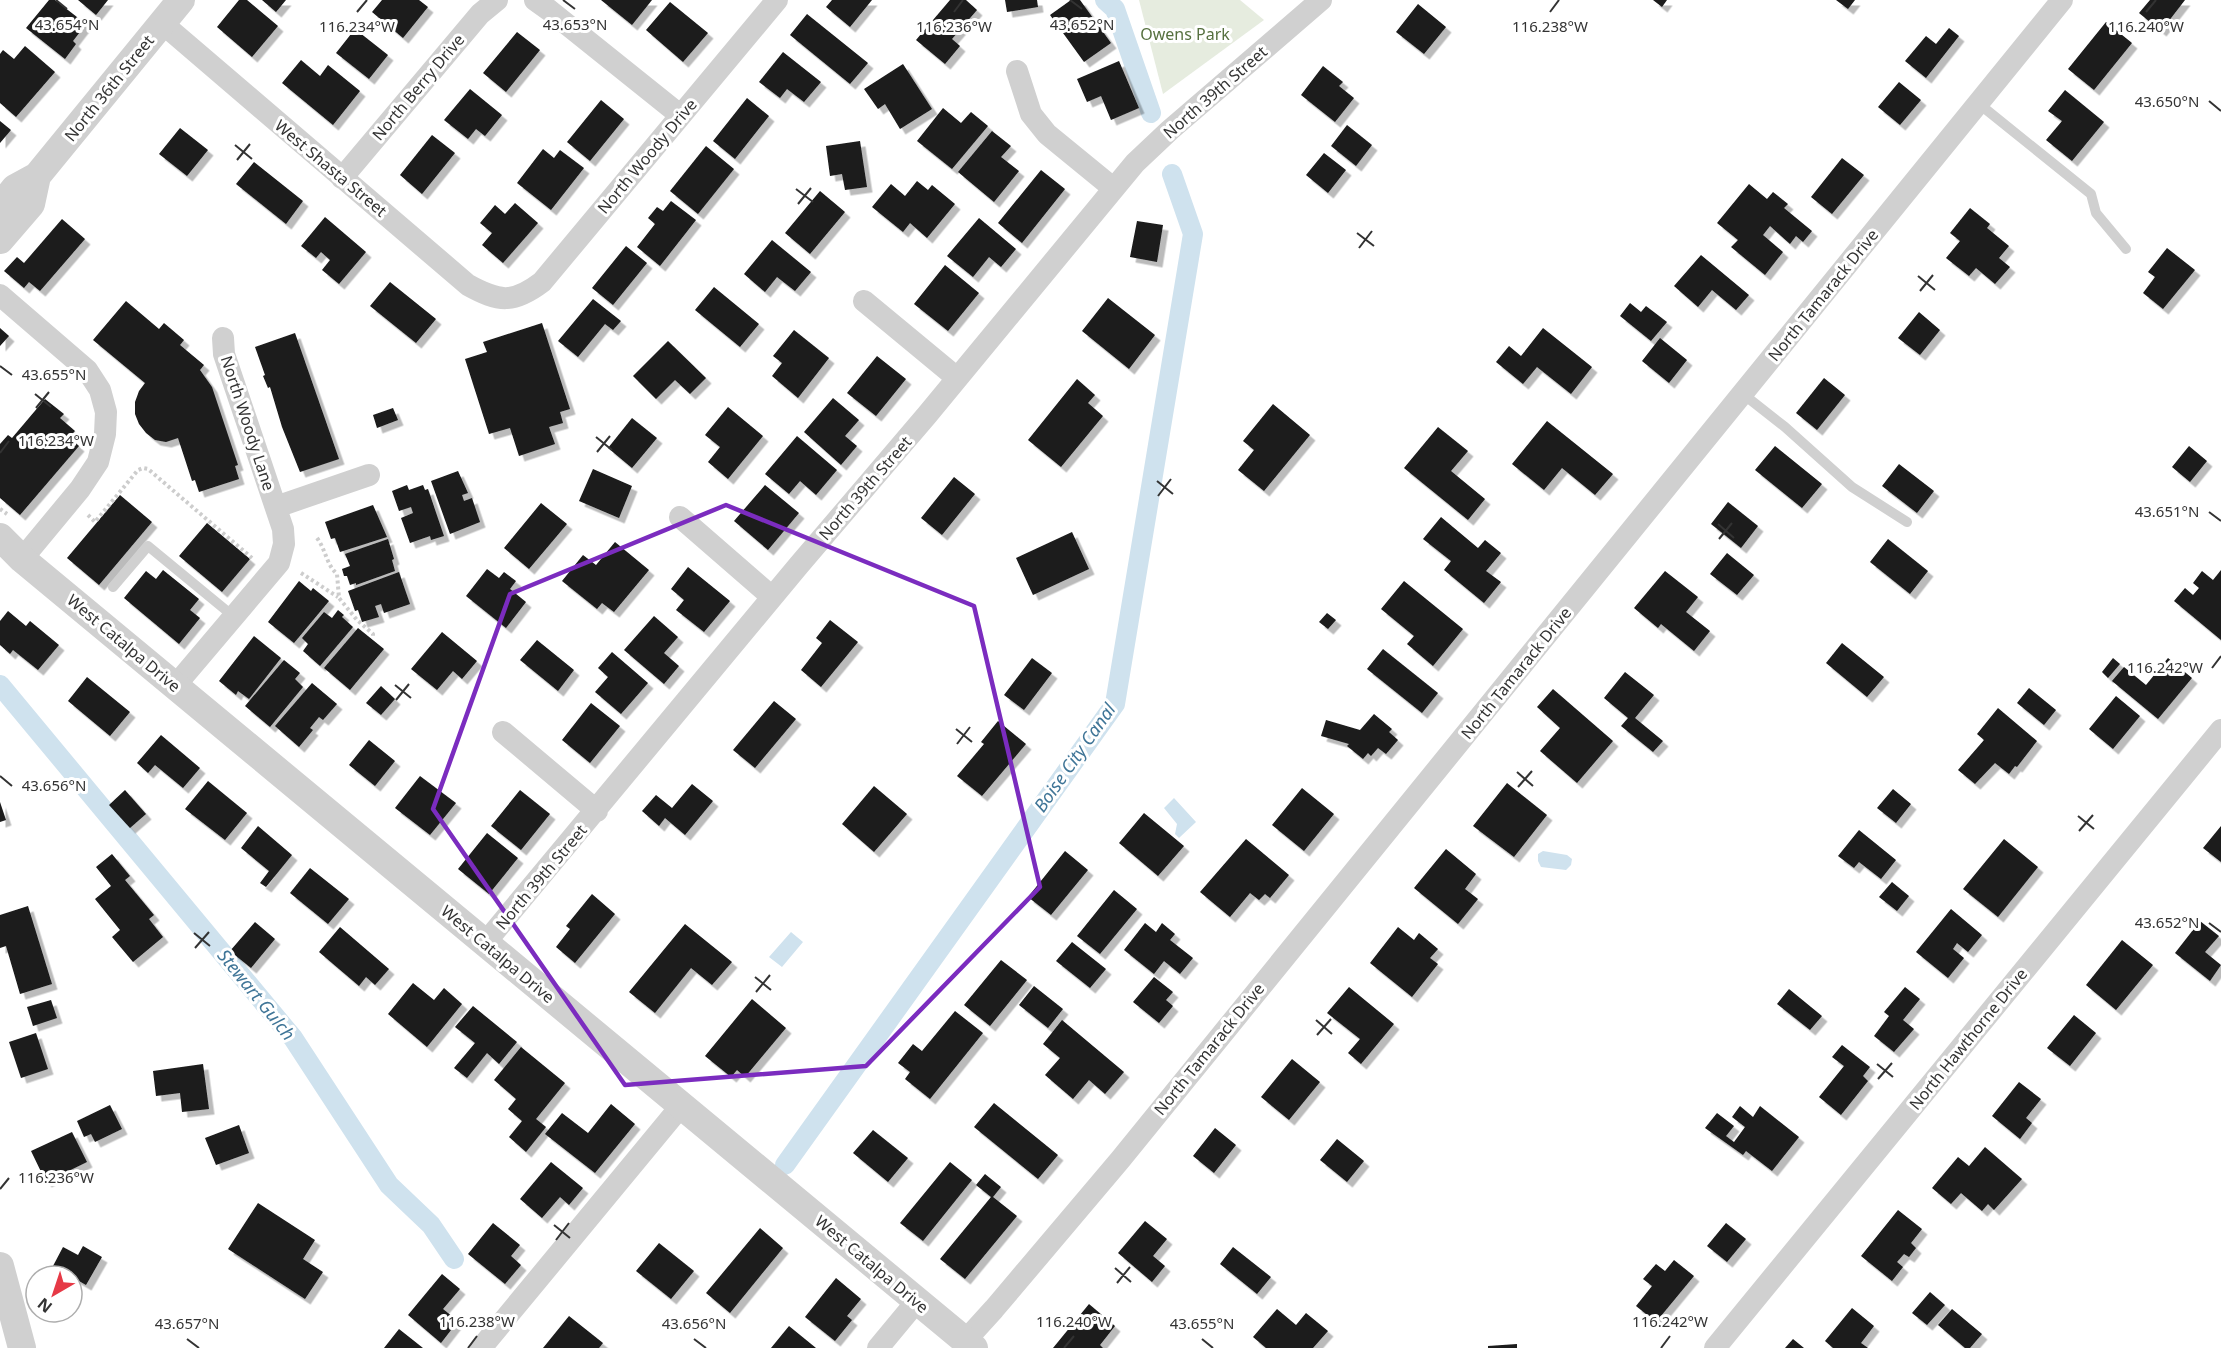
<svg xmlns="http://www.w3.org/2000/svg" width="2221" height="1348" viewBox="0 0 2221 1348" font-family="'Noto Sans',sans-serif">
<style>
.green{fill:#e6ecdf}
.water{fill:#cfe2ee}
.lines{fill:none;stroke-linecap:round;stroke-linejoin:round}
.canal{stroke:#cfe2ee;stroke-width:20}
.building{fill:#1a1a1a;filter:url(#shadow)}
.path{stroke:#cdcdcd;stroke-width:4;stroke-dasharray:3 3;stroke-linecap:butt}
.service{stroke:#d0d0d0;stroke-width:10}
.minor{stroke:#d0d0d0;stroke-width:22}
.tertiary{stroke:#d0d0d0;stroke-width:28}
.marked{fill:none;stroke:#7b2cbf;stroke-width:4.5;stroke-linejoin:round}
.ticks{fill:none;stroke:#333;stroke-width:2}
.labels{text-anchor:middle;stroke-width:6;stroke-linejoin:round;paint-order:stroke}
.park-label{font-size:16px;fill:#56703f;stroke:#fff}
.street-label{font-size:16px;fill:#333;stroke:#fff}
.water-label{font-size:18px;font-style:italic;fill:#3f7597;stroke:#fff}
.ticks-label{font-size:15px;text-anchor:middle;fill:#333;stroke:#fff;stroke-width:6;stroke-linejoin:round;paint-order:stroke}
</style>
<defs>
<filter id="shadow"><feDropShadow dx="5.5" dy="5.5" stdDeviation="0" flood-color="#0004"/></filter>
</defs>
<rect width="100%" height="100%" fill="#fff"/>
<path class="green" d="M1139,0H1240L1264,20L1163,94Z"/>
<path class="water" d="M1174,798L1196,822L1179,838L1175,834L1177,824L1164,808Z
M1543,851L1567,855L1572,859L1571,865L1566,870L1541,867L1538,861V854Z
M791,932L803,942L782,967L769,957Z"/>
<g class="lines">
<path class="canal" d="M1105,0L1115,9L1151,113
M0,685L293,1038L389,1185L431,1225L454,1259
M785,1165L1115,704L1193,234L1172,174"/>
</g>
<path class="building" d="M49,0H55L86,24L73,41L76,44L65,59L26,28Z
M78,0H108L96,15Z
M239,0H247L278,26L252,57L217,27Z
M262,0H286L276,12Z
M382,0H419L428,7L403,38L372,12Z
M601,0H652L632,25Z
M832,0H872L850,27L826,7Z
M950,0H966L977,10L952,39L960,46L945,64L916,40Z
M1005,0H1037L1038,7L1007,12Z
M1071,0H1080L1111,43L1084,62L1050,15Z
M1653,0H1667L1662,7Z
M1836,0H1855L1848,9Z
M2150,0H2185L2161,31L2139,13Z
M670,2L708,33L683,62L646,30Z
M1418,4L1446,27L1424,54L1396,32Z
M807,14L868,63L850,84L790,35Z
M2106,22L2132,43L2094,90L2068,69Z
M1949,28L1959,36L1926,78L1905,61L1926,36L1936,44Z
M355,29L388,55L369,79L336,53Z
M517,32L540,50L506,92L483,73Z
M25,46L55,72L16,117L0,103V54L3,50L14,59Z
M783,52L821,82L804,102L787,89L780,98L759,82Z
M301,60L320,76L328,65L360,91L333,125L282,83Z
M1119,61L1139,108L1111,120L1101,96L1087,102L1077,79Z
M903,64L932,109L900,129L885,104L878,109L864,89Z
M1323,66L1343,82L1339,86L1354,98L1335,122L1301,95Z
M1899,82L1921,100L1900,125L1878,107Z
M470,89L502,115L485,136L476,129L468,139L444,120Z
M2065,90L2104,122L2072,161L2046,140L2062,121L2048,111Z
M747,98L769,116L735,159L713,141Z
M601,100L624,119L590,161L567,142Z
M943,108L961,123L971,112L988,126L952,169L917,141Z
M0,121L11,130L0,143Z
M1347,125L1372,145L1356,166L1331,146Z
M180,128L208,150L187,176L159,154Z
M992,131L1011,146L1001,157L1019,171L994,202L958,172Z
M432,135L455,153L422,194L400,175Z
M860,141L867,187L845,190L842,174L830,176L826,146Z
M706,146L734,169L698,214L670,191Z
M543,149L554,158L560,150L584,168L551,210L517,183Z
M1324,153L1346,170L1328,193L1306,175Z
M1842,158L1864,175L1832,214L1811,197Z
M254,162L303,201L286,224L236,184Z
M1041,170L1065,189L1022,243L998,223Z
M917,181L928,190L932,185L955,204L927,238L910,223L903,232L872,207L891,184L905,196Z
M1749,184L1767,199L1773,192L1788,204L1784,208L1812,231L1803,242L1796,236L1790,244L1770,226L1763,235L1783,252L1765,275L1731,247L1738,240L1717,223Z
M820,191L845,212L810,254L785,233Z
M671,201L696,220L660,266L637,247L655,224L648,218L657,207L663,211Z
M515,203L538,223L503,263L482,245L492,233L480,223L495,205L505,214Z
M1970,208L1990,224L1987,228L2009,246L1999,258L2010,267L1995,284L1976,268L1969,276L1946,258L1960,241L1950,233Z
M325,217L366,252L339,284L322,270L330,260L321,252L316,258L301,246Z
M979,218L1016,249L1001,267L989,257L973,277L947,256Z
M62,219L85,239L40,291L29,282L24,288L4,271L17,257L24,263Z
M1137,221L1163,225L1157,262L1130,257Z
M772,240L811,272L795,291L777,277L765,292L744,274Z
M626,246L647,263L613,305L592,288Z
M2167,248L2195,270L2163,309L2143,293L2155,277L2148,272Z
M1701,255L1749,295L1736,310L1712,290L1698,307L1674,286Z
M945,265L979,293L948,331L914,304Z
M390,282L436,319L416,343L370,306Z
M714,287L759,324L740,347L695,310Z
M1108,298L1155,335L1129,369L1082,331Z
M593,299L621,321L613,330L605,324L578,357L558,341Z
M126,301L159,329L164,323L184,340L180,345L204,365L200,370L212,387L238,465L235,466L239,479L199,492L195,480L192,481L178,438L166,442L155,440L146,433L139,424L135,414V402L139,391L145,383L93,340Z
M1630,303L1641,312L1646,306L1667,322L1651,341L1620,316Z
M1919,312L1940,330L1920,355L1898,338Z
M542,323L570,409L560,412L563,423L549,427L555,444L519,456L510,428L489,434L465,359L487,352L483,342Z
M0,328L9,336L0,346Z
M1543,328L1592,367L1571,394L1537,367L1523,384L1496,362L1509,346L1521,356Z
M794,330L829,358L798,398L772,376L782,363L773,356Z
M295,333L339,459L300,472L282,427L270,387L268,388L263,376L265,375L255,347Z
M1660,338L1687,360L1669,383L1642,361Z
M668,341L706,378L690,394L675,380L656,399L633,376Z
M877,356L906,379L876,416L847,393Z
M1824,378L1845,395L1817,430L1796,413Z
M1077,379L1095,395L1088,403L1103,416L1061,467L1028,440Z
M833,398L859,420L845,436L857,446L841,465L804,432Z
M45,399L64,414L60,418L75,431L69,437L79,446L20,515L0,498V444L8,435L12,438Z
M1273,404L1310,435L1264,491L1238,470L1254,450L1243,441Z
M728,407L763,436L728,479L708,462L720,447L705,435Z
M393,408L398,420L377,428L373,415Z
M632,418L657,438L632,468L608,448Z
M1547,421L1613,474L1595,495L1562,468L1544,490L1512,464Z
M1438,427L1468,451L1451,471L1485,499L1468,520L1404,468Z
M797,436L837,470L816,495L800,481L789,494L765,474Z
M1775,446L1822,484L1802,508L1755,470Z
M2189,446L2207,461L2190,482L2172,467Z
M1899,464L1934,491L1917,513L1882,486Z
M593,469L632,486L619,518L579,501Z
M458,471L468,493L462,495L464,501L472,498L480,522L450,534L431,481Z
M954,477L975,494L942,535L921,518Z
M407,485L409,490L423,485L425,490L428,489L444,536L431,540L430,536L410,543L401,518L413,513L411,507L399,511L392,491Z
M765,485L799,513L768,550L734,521Z
M120,495L152,522L99,585L67,558Z
M1728,502L1758,526L1741,548L1711,524Z
M541,503L567,524L529,569L504,548Z
M373,505L387,537L340,552L335,538L331,539L325,522Z
M1441,517L1478,548L1485,540L1501,553L1486,571L1501,582L1484,603L1444,570L1451,561L1423,539Z
M207,523L250,559L222,592L179,556Z
M1072,532L1089,569L1033,595L1016,558Z
M388,539L394,559L392,560L395,571L356,585V583L350,585L347,576H344L342,569L350,566L345,554Z
M1888,539L1928,571L1910,594L1870,562Z
M615,542L649,570L614,612L602,603L597,609L562,581L583,555L596,565Z
M1727,553L1754,575L1737,595L1710,574Z
M688,567L730,601L704,632L676,610L684,600L671,589Z
M487,569L499,578L504,572L516,581L510,589L526,602L506,628L466,596Z
M163,570L199,599L190,610L200,618L179,644L124,598L146,571L156,579Z
M2221,570V640L2174,601L2185,588L2193,595L2199,588L2193,583L2202,571L2213,580Z
M1665,571L1698,597L1686,612L1710,631L1694,651L1661,624L1658,628L1634,608Z
M399,572L410,604L384,613L381,604L375,606L379,617L362,622L358,610L355,611L348,591Z
M299,581L311,591L313,588L329,601L294,643L268,622Z
M1404,581L1463,629L1433,666L1407,644L1414,636L1381,609Z
M338,610L344,615L342,617L353,627L320,666L303,651L308,644L302,638L324,612L332,618Z
M8,611L26,626L30,621L59,645L38,670L13,650L10,654L0,645V621Z
M1327,613L1336,620L1328,629L1319,622Z
M654,616L678,637L664,653L679,666L664,684L624,650Z
M830,620L858,642L821,687L801,670L822,643L816,638Z
M358,628L384,649L350,690L324,668Z
M442,632L477,661L462,679L453,671L437,690L411,669Z
M254,636L281,658L249,699L238,691L236,695L219,681Z
M537,640L574,670L558,691L520,660Z
M1842,643L1884,677L1867,697L1826,663Z
M1383,649L1438,693L1422,713L1367,669Z
M612,652L648,683L621,714L595,692L608,677L598,668Z
M1032,658L1052,673L1024,710L1004,695Z
M2113,658L2120,664L2108,678L2102,672Z
M2168,658L2192,678L2158,719L2112,681L2124,667L2146,685Z
M284,660L300,673L295,679L303,687L270,727L245,706Z
M1625,672L1654,695L1635,718L1663,741L1653,752L1621,726L1628,718L1604,698Z
M87,677L130,712L110,736L68,701Z
M312,683L337,704L323,720L319,717L310,728L313,730L299,747L275,726Z
M381,686L395,699L381,715L366,703Z
M2029,688L2056,710L2044,725L2017,703Z
M1553,689L1613,741L1577,783L1540,751L1560,728L1537,707Z
M2116,696L2140,716L2113,749L2089,729Z
M774,701L796,719L755,768L733,750Z
M591,703L620,726L590,763L562,740Z
M1998,708L2037,741L2017,767L2015,766L2009,774L1995,763L1975,784L1958,770L1984,740L1977,734Z
M1374,714L1392,729L1389,732L1398,740L1386,754L1378,748L1371,756L1368,753L1363,759L1347,746L1349,744L1321,736L1326,720L1360,730Z
M998,721L1026,744L982,796L957,776L984,744L981,742Z
M161,735L200,768L183,788L155,765L148,773L137,763Z
M369,740L395,761L375,786L349,765Z
M420,776L456,803L430,835L395,808Z
M208,781L247,813L225,840L185,809Z
M1507,783L1547,815L1514,857L1473,826Z
M692,784L713,801L685,835L665,818L659,826L642,811L656,795L672,808Z
M874,786L907,814L874,852L842,824Z
M1302,788L1334,814L1304,851L1272,825Z
M1893,789L1911,804L1896,823L1877,808Z
M125,790L146,814L130,828L109,805Z
M520,790L550,814L521,850L491,826Z
M0,802L6,820L0,822Z
M1144,813L1184,846L1158,876L1119,843Z
M258,826L292,855L266,887L260,883L269,871L241,848Z
M2221,826V862L2203,848Z
M1859,830L1896,860L1881,879L1859,862L1854,868L1838,856Z
M487,833L518,858L489,894L458,869Z
M1246,839L1289,875L1270,898L1265,894L1259,900L1250,893L1230,917L1200,892Z
M2004,839L2038,867L1998,917L1963,889Z
M1446,849L1476,874L1465,889L1478,899L1458,924L1414,888Z
M1065,851L1088,870L1051,915L1028,897Z
M112,854L130,876L125,880L154,915L149,919L163,937L133,962L112,937L120,930L95,899L111,886L96,867Z
M310,868L349,899L328,924L290,893Z
M1892,882L1909,896L1897,911L1879,897Z
M1114,890L1137,909L1100,954L1077,936Z
M592,894L615,914L575,963L556,947L570,929L566,926Z
M28,906L52,984L20,994L6,946L0,948V915Z
M1951,909L1982,935L1968,952L1957,943L1953,949L1964,958L1948,978L1916,952Z
M2200,921L2219,936L2205,952L2221,965L2210,981L2175,953Z
M255,922L275,939L251,968L230,951Z
M1145,923L1156,932L1162,923L1175,934L1170,940L1193,958L1180,974L1164,961L1154,974L1124,950Z
M685,924L732,962L712,985L691,968L655,1013L629,992Z
M340,927L389,969L375,985L366,977L359,986L319,952Z
M1398,927L1414,940L1419,933L1438,949L1430,958L1438,964L1412,997L1370,963Z
M2122,940L2153,965L2116,1010L2086,985Z
M1072,942L1106,969L1090,988L1056,961Z
M1001,960L1027,980L990,1026L964,1005Z
M1154,977L1173,992L1166,1000L1173,1006L1159,1023L1133,1002Z
M413,983L434,1000L444,988L462,1004L427,1047L388,1014Z
M1034,986L1063,1009L1048,1028L1019,1005Z
M1349,987L1394,1024L1361,1064L1348,1053L1360,1039L1327,1013Z
M1905,987L1920,999L1903,1020L1914,1029L1894,1052L1874,1036L1889,1016L1884,1012Z
M1789,989L1822,1016L1810,1030L1777,1004Z
M752,999L786,1028L745,1077L737,1070L731,1077L705,1056Z
M51,1000L57,1018L33,1026L27,1007Z
M473,1006L517,1042L499,1064L487,1053L467,1078L454,1068L475,1043L455,1027Z
M955,1011L983,1033L930,1099L905,1079L910,1072L898,1063L913,1044L922,1051Z
M2074,1015L2096,1033L2070,1066L2047,1048Z
M1062,1020L1124,1072L1105,1094L1089,1080L1073,1099L1045,1075L1060,1058L1043,1044Z
M36,1033L48,1069L21,1078L9,1042Z
M1842,1045L1870,1067L1863,1076L1868,1081L1841,1115L1819,1097L1844,1066L1832,1057Z
M521,1047L565,1083L536,1119L546,1127L526,1152L509,1137L522,1121L508,1109L516,1099L494,1080Z
M1292,1059L1320,1082L1289,1120L1261,1097Z
M203,1064L209,1109L182,1112L180,1093L156,1096L153,1071Z
M2019,1082L2041,1099L2026,1118L2032,1123L2020,1139L1992,1116Z
M994,1103L1058,1155L1038,1179L974,1127Z
M611,1104L635,1124L595,1173L545,1134L562,1113L588,1133Z
M110,1105L122,1129L95,1142L91,1134L84,1137L77,1121Z
M1740,1106L1753,1117L1760,1106L1799,1137L1772,1171L1746,1151L1743,1155L1705,1128L1717,1113L1734,1126L1726,1136L1734,1142L1745,1127L1732,1117Z
M239,1125L249,1153L216,1165L205,1138Z
M1215,1128L1236,1145L1214,1173L1193,1156Z
M873,1130L908,1158L888,1182L853,1153Z
M72,1132L87,1162L46,1182L31,1151Z
M1337,1139L1364,1161L1347,1182L1320,1160Z
M1985,1147L2022,1179L1994,1210L1988,1204L1982,1211L1961,1193L1951,1204L1932,1188L1958,1157L1969,1166Z
M551,1162L583,1188L569,1205L560,1197L542,1218L520,1199Z
M950,1162L972,1180L923,1241L900,1223Z
M985,1174L1001,1187L993,1197L1017,1216L965,1279L940,1259L991,1197L976,1185Z
M258,1203L315,1240L303,1259L323,1272L305,1299L228,1249Z
M1898,1210L1922,1229L1911,1243L1916,1248L1909,1257L1904,1254L1897,1262L1903,1267L1892,1281L1861,1256Z
M1145,1221L1167,1239L1153,1256L1165,1266L1152,1282L1118,1253Z
M493,1223L520,1245L511,1256L521,1265L505,1284L468,1254Z
M1726,1223L1746,1239L1727,1262L1707,1246Z
M760,1228L783,1248L730,1313L706,1293Z
M659,1243L694,1271L671,1299L636,1271Z
M83,1246L102,1257L86,1285L53,1266L63,1247L78,1255Z
M1233,1247L1271,1277L1257,1294L1220,1264Z
M1674,1260L1694,1276L1656,1322L1636,1306L1652,1286L1643,1279L1656,1264L1665,1271Z
M442,1274L460,1289L443,1309L458,1321L441,1343L408,1315Z
M836,1278L861,1299L847,1316L852,1320L835,1341L805,1317Z
M1930,1292L1945,1305L1927,1325L1912,1313Z
M1089,1304L1115,1326L1100,1345L1103,1348H1053Z
M1852,1308L1874,1326L1861,1343L1868,1348H1833L1825,1341Z
M1277,1309L1296,1325L1306,1313L1328,1331L1313,1348H1266L1253,1337Z
M1952,1309L1982,1334L1970,1348H1965L1938,1325Z
M569,1316L603,1343L599,1348H543Z
M789,1326L816,1348H771Z
M399,1329L423,1348H384Z
M1793,1339L1804,1348H1785Z
M1517,1344V1348H1488V1346Z"/>
<g class="lines">
<path class="path" d="M0,509L7,514
M88,515L95,522L138,470L143,468L148,469L252,558
M317,538C326,550 326,564 337,574L339,598L357,620L373,634V638
M301,573L338,597"/>
<path class="service" d="M1978,103L2091,194L2096,213L2126,249
M1743,394L1785,427L1852,487L1907,522
M113,587L148,546L233,616"/>
<path class="minor" d="M535,0L549,10L680,115
M162,23L468,285C499,302 513,304 542,282L777,0
M1017,71L1031,114L1047,134L1113,188
M342,178L480,14L497,0
M0,295L87,370L100,390L106,412L105,434L98,462L80,489L22,559
M864,301L957,378
M276,507L369,475
M680,517L772,597
M175,686L279,563L284,544L283,529L224,354L223,338
M503,732L597,811
M485,943L799,565L927,415L1135,163L1170,130L1321,0
M965,1341L994,1309L1120,1160L2062,0
M481,1348L681,1106
M878,1348L917,1301
M1715,1348L2221,730"/>
<path class="tertiary" d="M0,206L15,188L37,176L181,0
M0,240L31,204L37,176
M0,537L22,559L974,1348
M0,1266L22,1348"/>
</g>
<path class="marked" d="M726,505L974,606L1040,887L866,1066L625,1085L433,809L510,594Z"/>
<path class="ticks" d="M56,0L67,9M563,0L575,9M1070,0L1082,9M357,12L367,0M954,12L963,0M1550,12L1559,0M2146,12L2156,0M2209,101L2221,111M235,145L252,159M237,160L250,144M796,189L813,202M798,204L811,188M1357,233L1374,246M1359,248L1372,231M1918,276L1935,290M1920,291L1933,275M0,366L12,375M35,394L51,407M36,408L49,392M596,437L612,450M597,452L610,436M0,453L9,441M1157,481L1173,494M1158,496L1171,479M2209,512L2221,521M1718,524L1734,538M1719,539L1732,523M2212,668L2221,656M395,685L411,698M396,700L409,684M956,729L972,742M957,744L970,727M1517,772L1533,786M0,776L12,786M1518,787L1532,771M2078,816L2094,829M2079,831L2093,815M2209,923L2221,932M194,933L210,946M195,948L209,932M755,977L771,990M756,992L770,975M1316,1020L1332,1034M1317,1035L1331,1019M1877,1064L1893,1077M1878,1079L1892,1063M0,1189L9,1178M554,1225L570,1238M556,1240L569,1223M1115,1268L1131,1282M1117,1283L1130,1267M187,1339L199,1348M694,1339L706,1348M1202,1339L1213,1348M468,1348L477,1336M1064,1348L1074,1336M1661,1348L1670,1336"/>
<g class="labels">
<g class="park-label">
<text x="1185" y="40">Owens Park</text>
</g>
<g class="street-label">
<text transform="translate(418 87) rotate(-50)" y="6">North Berry Drive</text>
<text transform="translate(109 88) rotate(-51)" y="6">North 36th Street</text>
<text transform="translate(1215 92) rotate(-41)" y="6">North 39th Street</text>
<text transform="translate(647 156) rotate(-50)" y="6">North Woody Drive</text>
<text transform="translate(331 168) rotate(40)" y="6">West Shasta Street</text>
<text transform="translate(1823 295) rotate(-51)" y="6">North Tamarack Drive</text>
<text transform="translate(248 423) rotate(72)" y="6">North Woody Lane</text>
<text transform="translate(865 488) rotate(-49)" y="6">North 39th Street</text>
<text transform="translate(124 643) rotate(40)" y="6">West Catalpa Drive</text>
<text transform="translate(1516 673) rotate(-51)" y="6">North Tamarack Drive</text>
<text transform="translate(541 877) rotate(-50)" y="6">North 39th Street</text>
<text transform="translate(498 954) rotate(40)" y="6">West Catalpa Drive</text>
<text transform="translate(1968 1039) rotate(-51)" y="6">North Hawthorne Drive</text>
<text transform="translate(1209 1049) rotate(-51)" y="6">North Tamarack Drive</text>
<text transform="translate(872 1264) rotate(40)" y="6">West Catalpa Drive</text>
</g>
<g class="water-label">
<text transform="translate(1075 758) rotate(-55)" y="6">Boise City Canal</text>
<text transform="translate(256 995) rotate(51)" y="6">Stewart Gulch</text>
</g>
</g>
<g class="ticks-label">
<text x="67" y="30">43.654°N</text>
<text x="575" y="30">43.653°N</text>
<text x="1082" y="30">43.652°N</text>
<text x="357" y="32">116.234°W</text>
<text x="954" y="32">116.236°W</text>
<text x="1550" y="32">116.238°W</text>
<text x="2146" y="32">116.240°W</text>
<text x="2167" y="107">43.650°N</text>
<text x="54" y="380">43.655°N</text>
<text x="56" y="446">116.234°W</text>
<text x="2167" y="517">43.651°N</text>
<text x="2165" y="673">116.242°W</text>
<text x="54" y="791">43.656°N</text>
<text x="2167" y="928">43.652°N</text>
<text x="56" y="1183">116.236°W</text>
<text x="477" y="1327">116.238°W</text>
<text x="1074" y="1327">116.240°W</text>
<text x="1670" y="1327">116.242°W</text>
<text x="187" y="1329">43.657°N</text>
<text x="694" y="1329">43.656°N</text>
<text x="1202" y="1329">43.655°N</text>
</g>
<g transform="translate(54 1294) rotate(219)"><circle r="28" fill="#ffffff" stroke="#adadad" stroke-width="1.5"/>
<path d="M0-4.5L10 22L0 15L-10 22Z" fill="#e63946"/>
<text y="-9" font-size="16" font-weight="bold" text-anchor="middle" fill="#333333">N</text>
</g>
</svg>
